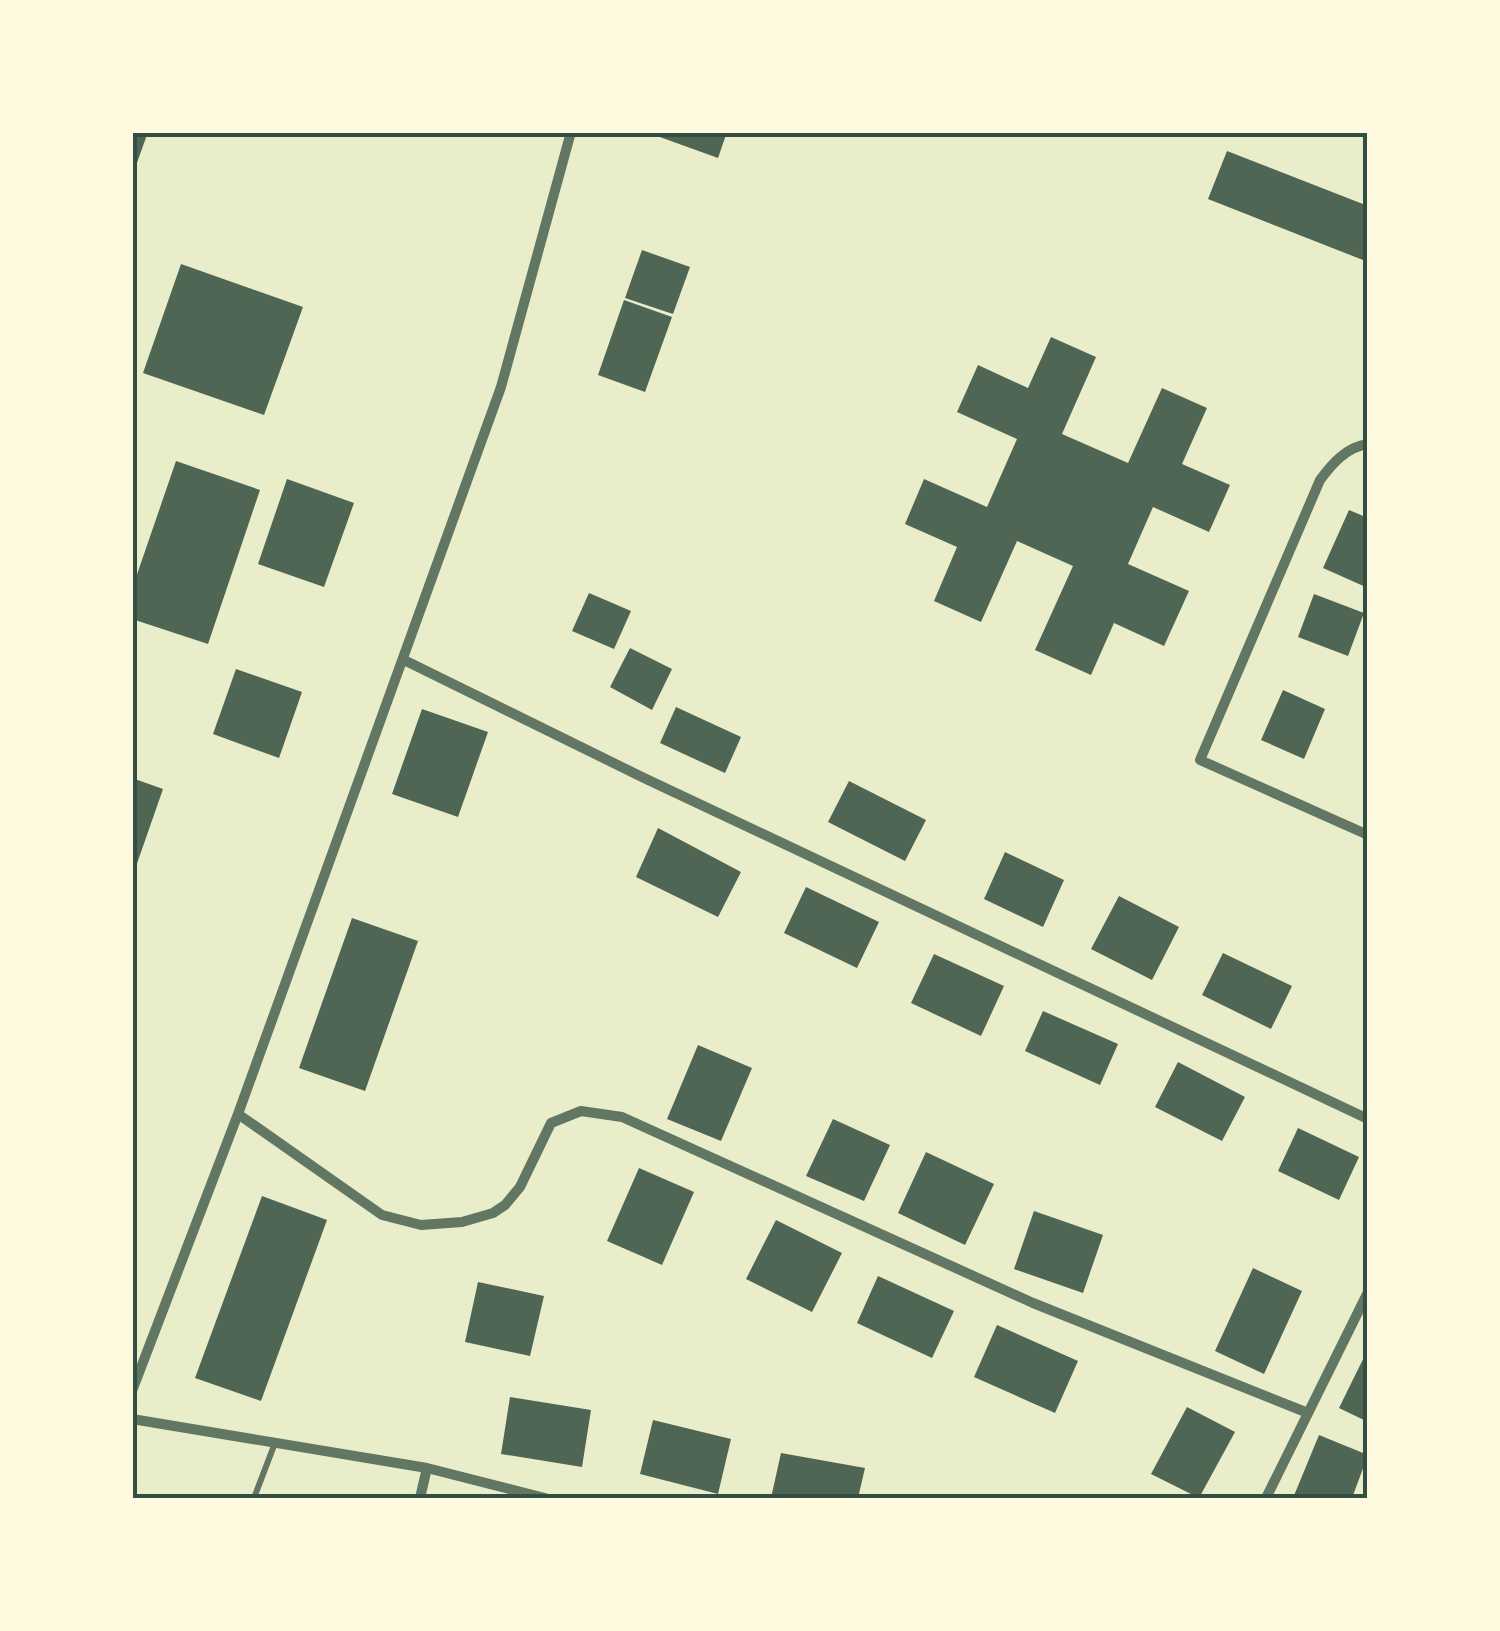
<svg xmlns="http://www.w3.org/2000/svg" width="1500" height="1631" viewBox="0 0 1500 1631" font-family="'Alegreya Sans',sans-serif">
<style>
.building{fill:#4f6655}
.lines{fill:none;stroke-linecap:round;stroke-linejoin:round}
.service{stroke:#617663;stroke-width:6}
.minor{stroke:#617663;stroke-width:10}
.neatline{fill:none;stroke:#344e41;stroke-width:4}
</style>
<rect width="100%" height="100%" fill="#e9edc9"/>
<path class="building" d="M132,132H148L133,174H132Z
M646,132H727L718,158Z
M1227,151L1368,206V262L1208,199Z
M642,250L690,267L673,314L625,298Z
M181,264L303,307L264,415L143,373Z
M624,300L672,317L645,392L598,375Z
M1051,337L1096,357L1062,434L1128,463L1162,388L1207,408L1182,464L1230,485L1209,532L1153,507L1128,564L1189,591L1164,646L1114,623L1091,675L1035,650L1073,566L1017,541L981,622L934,601L957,547L905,524L924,479L987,507L1017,439L957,412L978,365L1028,388Z
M176,461L260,490L208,644L132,619V589Z
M287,479L354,503L324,587L258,564Z
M1349,510L1368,518V588L1323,568Z
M589,593L631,611L614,649L572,631Z
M1314,594L1364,613L1348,656L1298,637Z
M630,648L672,669L652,710L610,687Z
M236,669L302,692L279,758L213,734Z
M1283,690L1325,709L1304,759L1261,740Z
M676,707L741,737L725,773L660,743Z
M422,709L488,732L458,817L392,794Z
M132,778L163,789L133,875H132Z
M849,781L926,820L905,861L828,822Z
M658,828L741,872L718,917L636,877Z
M1005,852L1064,880L1043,927L984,899Z
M806,887L879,922L857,968L784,933Z
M1119,896L1179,927L1152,980L1091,949Z
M352,918L418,941L365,1091L299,1068Z
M1223,953L1292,986L1271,1029L1202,995Z
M934,954L1004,986L981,1036L911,1003Z
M1043,1011L1118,1044L1100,1085L1025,1051Z
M698,1045L752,1068L721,1141L667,1119Z
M1178,1062L1245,1097L1222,1141L1155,1107Z
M833,1119L890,1145L864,1201L806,1176Z
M1298,1128L1359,1157L1339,1200L1278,1171Z
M926,1152L994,1184L965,1245L898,1213Z
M639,1168L694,1192L662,1265L607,1241Z
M262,1196L327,1220L261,1401L195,1378Z
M1034,1211L1103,1235L1083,1293L1014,1269Z
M776,1220L842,1253L812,1312L746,1279Z
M1253,1268L1302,1291L1264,1374L1215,1351Z
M878,1276L954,1311L932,1358L857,1323Z
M478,1282L544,1296L530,1356L465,1342Z
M997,1325L1078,1361L1055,1413L974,1377Z
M1368,1349V1422L1339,1408Z
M510,1397L591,1410L582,1467L501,1454Z
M1187,1407L1235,1432L1199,1498L1151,1474Z
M653,1420L731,1439L718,1494L640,1474Z
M1319,1435L1368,1455L1352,1498H1293Z
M781,1453L865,1468L858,1498H771Z"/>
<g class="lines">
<path class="service" d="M254,1498L275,1443"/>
<path class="minor" d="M1368,444C1346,447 1332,464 1320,480L1200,760L1368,835
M404,660L644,778L1368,1119
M238,1114L382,1215L421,1225L462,1222L493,1213L505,1205L520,1187L551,1123L581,1111L622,1117L1033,1303L1308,1413
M132,1391L238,1114L501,387L571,132
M132,1419L427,1468L545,1498
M420,1498L427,1468
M1266,1498L1368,1292"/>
</g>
<rect width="1500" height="1631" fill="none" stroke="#fefae0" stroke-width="270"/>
<rect x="135" y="135" width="1230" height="1361" class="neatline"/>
</svg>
